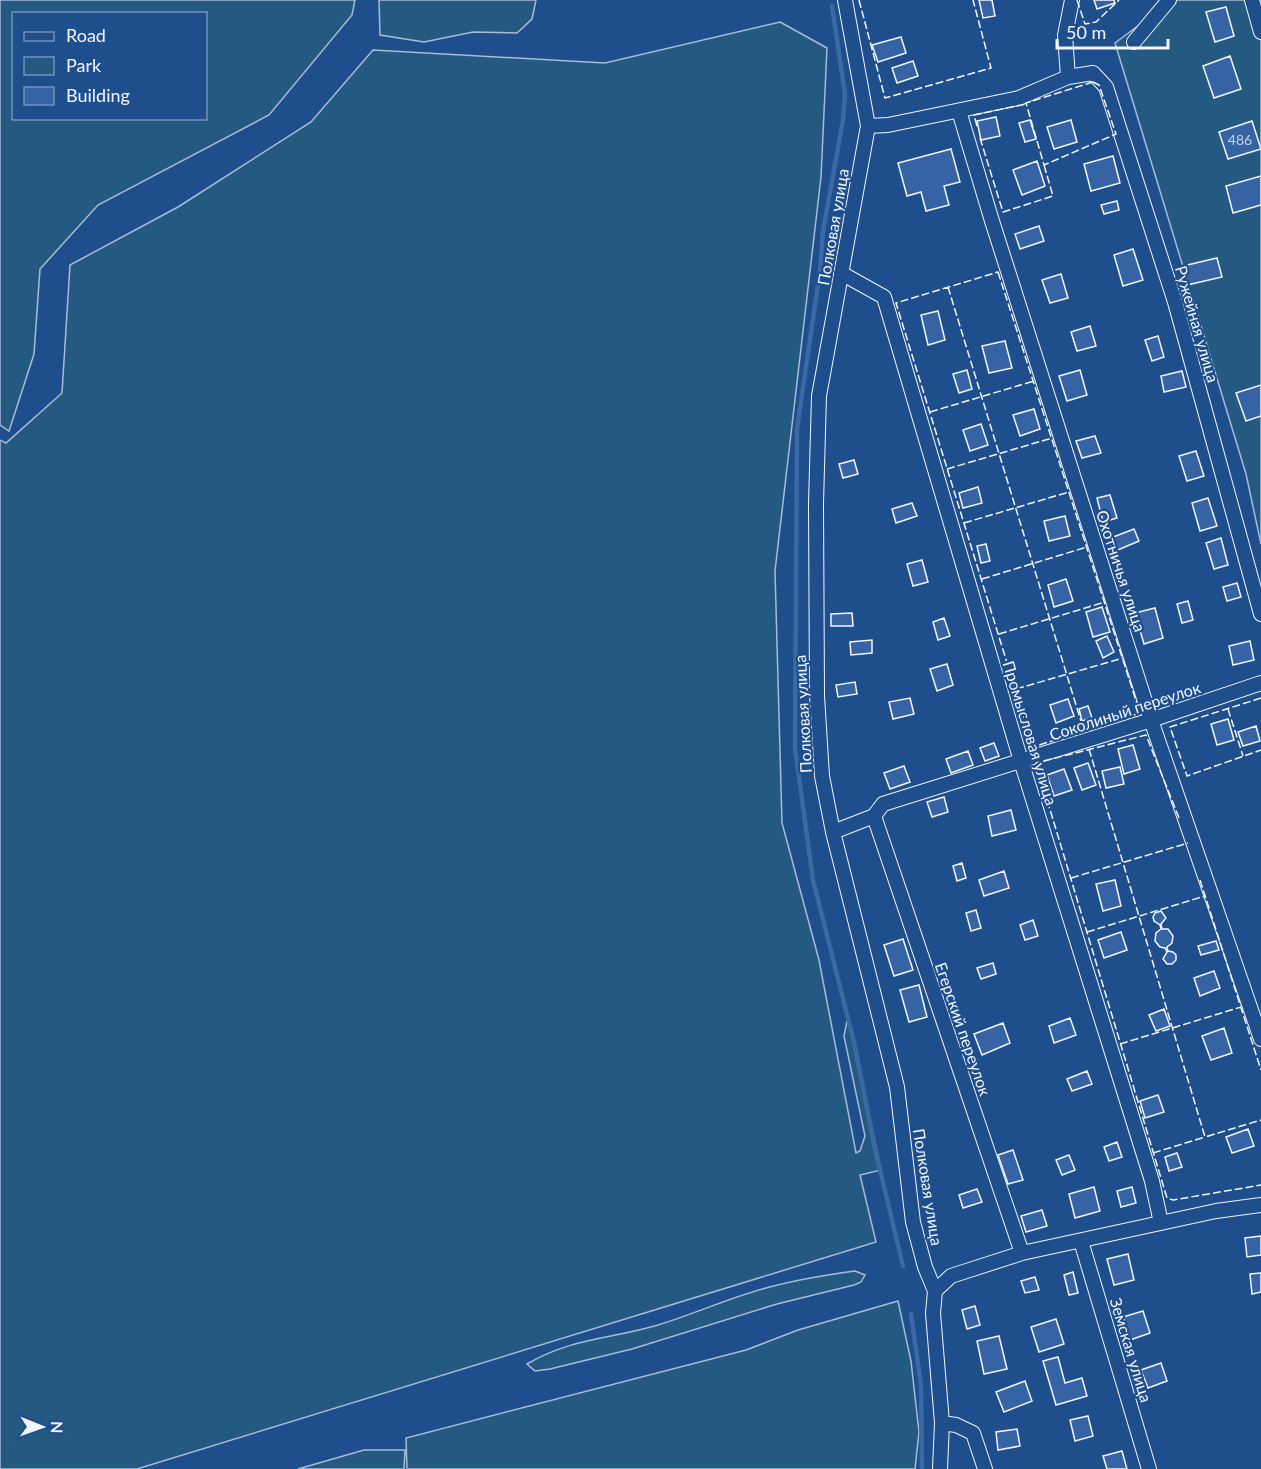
<svg xmlns="http://www.w3.org/2000/svg" width="1261" height="1469" viewBox="0 0 1261 1469" font-family="Lato,sans-serif">
<style>
.green{fill:#245a82;stroke:#a8bbd7;stroke-width:1.5;fill-rule:evenodd}
.lines{fill:none;stroke-linecap:round;stroke-linejoin:round}
.stream{stroke:#3b69a3;stroke-width:4.5}
.building{fill:#3563a3;stroke:#f2f6ff;stroke-width:1.5}
.street-casing{stroke:#f2f6ff;stroke-width:16}
.street{stroke:#1f4e8c;stroke-width:14}
.fence{stroke:#f2f6ff;stroke-width:1.5;stroke-dasharray:8 3;stroke-linecap:butt}
.labels{text-anchor:middle;stroke-width:4.5;stroke-linejoin:round;paint-order:stroke}
.number-label{font-size:14px;fill:#c3d1e8}
.street-label{font-size:16px;fill:#f2f6ff;stroke:#1f4e8c}
</style>
<rect width="100%" height="100%" fill="#1f4e8c"/>
<path class="green" d="M0,0H355L352,15L269,115L98,205L40,269L34,354L9,431L0,425ZM14,14H206V118H14Z
M379,0H536L532,19L517,33L473,32L424,42L380,35Z
M1173,0H1261V544L1246,474L1115,43Z
M780,22L827,48L821,177L775,571L782,823L819,960L856,1153L860,1151L865,1136L844,1036L848,1016L850,1027L881,1170L860,1175L876,1242L137,1469H0V440L6,443L62,393L70,265L178,207L311,122L373,50L605,63Z
M855,1271L865,1275L861,1282L854,1285L777,1304L632,1349L550,1369L535,1371L527,1364C571,1338 611,1339 658,1325C694,1314 729,1298 766,1288C795,1280 825,1275 855,1271Z
M898,1301L911,1361L919,1432L915,1469H407L406,1438L746,1350L798,1330Z
M364,1450H405L404,1469H298Z"/>
<g class="lines">
<path class="stream" d="M832,6L845,94L843,120L823,231L820,271L797,429L795,748L813,880L854,1042L875,1149L903,1266
M911,1314L921,1385L922,1469"/>
</g>
<path class="building" d="M979,0H992L995,16L983,18Z
M1094,0H1114L1115,3L1097,9Z
M1226,7L1234,36L1215,42L1206,12Z
M901,37L906,53L878,62L872,45Z
M1230,56L1241,89L1214,98L1203,66Z
M913,61L918,76L897,83L892,68Z
M996,117L1000,136L981,140L977,121Z
M1030,120L1036,139L1025,142L1019,123Z
M1071,120L1077,142L1054,149L1047,127Z
M1252,121L1261,149L1228,159L1219,132Z
M951,149L960,182L944,186L949,205L926,211L921,192L907,196L898,163Z
M1113,156L1120,183L1091,191L1084,164Z
M1037,161L1045,186L1022,195L1013,170Z
M1261,176V205L1233,213L1226,186Z
M1117,201L1119,210L1104,214L1101,205Z
M1039,226L1044,241L1020,249L1015,234Z
M1133,249L1143,280L1123,286L1114,255Z
M1217,258L1222,277L1187,285L1183,266Z
M1061,274L1068,298L1050,303L1042,280Z
M938,311L945,340L928,345L921,315Z
M1090,326L1096,346L1077,351L1071,332Z
M1158,336L1164,357L1152,361L1145,340Z
M1005,341L1012,368L989,373L982,346Z
M967,370L972,389L959,393L953,374Z
M1080,370L1087,395L1067,401L1059,376Z
M1182,371L1186,387L1164,392L1161,376Z
M1261,385V416L1246,421L1236,393Z
M1034,409L1040,429L1020,436L1013,415Z
M981,424L988,445L970,451L963,430Z
M1095,436L1101,453L1082,458L1076,441Z
M1196,451L1204,476L1187,481L1179,456Z
M854,460L858,474L843,478L839,464Z
M978,487L982,503L963,508L959,493Z
M1110,495L1117,518L1103,522L1097,498Z
M1208,498L1217,526L1200,531L1192,503Z
M912,503L917,516L896,523L892,509Z
M1065,516L1070,536L1049,541L1044,521Z
M1134,529L1139,541L1113,552L1108,539Z
M1221,538L1228,565L1214,569L1206,543Z
M986,544L990,561L981,563L977,546Z
M922,560L928,582L913,586L907,564Z
M1066,579L1073,601L1054,607L1048,585Z
M1237,583L1241,597L1227,601L1223,587Z
M1188,601L1193,620L1182,623L1177,604Z
M1102,607L1110,632L1093,637L1086,612Z
M1155,608L1163,638L1144,644L1135,613Z
M852,613L853,626H831V614Z
M944,618L950,636L938,640L933,622Z
M1107,636L1114,652L1103,658L1096,641Z
M872,640V653L851,655L850,642Z
M1250,641L1254,660L1233,665L1229,646Z
M947,664L953,685L937,691L930,669Z
M855,682L857,694L838,697L836,685Z
M910,698L914,714L893,719L889,702Z
M1068,699L1074,716L1056,723L1050,705Z
M1088,706L1092,718L1082,721L1079,709Z
M1228,719L1234,740L1217,745L1211,724Z
M1256,726L1260,741L1243,746L1238,732Z
M994,743L999,756L985,761L980,748Z
M1133,745L1140,769L1124,774L1118,749Z
M968,751L973,765L951,773L946,759Z
M1088,763L1096,785L1082,790L1074,768Z
M904,766L910,782L890,789L884,773Z
M1120,767L1124,784L1106,788L1102,771Z
M1064,769L1072,790L1054,796L1047,775Z
M944,797L948,812L932,817L927,802Z
M1011,810L1016,830L992,836L988,816Z
M962,863L966,878L957,881L953,866Z
M1004,871L1009,888L984,896L979,880Z
M1115,880L1121,906L1103,911L1096,884Z
M976,910L981,928L971,931L966,913Z
M1161,911L1166,918L1161,924L1162,929H1168L1173,936L1172,943L1167,947L1168,951L1173,952L1176,955V960L1172,964H1167L1163,959L1167,952L1165,948L1160,947L1155,941L1156,933L1161,929L1160,925L1154,921L1153,917L1155,913Z
M1033,920L1038,936L1025,940L1020,925Z
M1121,932L1127,950L1104,958L1098,940Z
M903,939L913,970L894,976L884,945Z
M1216,941L1219,950L1201,955L1198,946Z
M993,963L996,974L981,979L977,968Z
M1214,971L1220,988L1200,996L1194,978Z
M919,985L927,1017L909,1022L900,990Z
M1164,1009L1170,1026L1156,1031L1149,1015Z
M1070,1018L1076,1035L1054,1043L1049,1026Z
M1003,1023L1010,1043L982,1055L974,1034Z
M1224,1028L1232,1053L1211,1060L1202,1036Z
M1087,1071L1092,1084L1072,1091L1067,1079Z
M1158,1095L1164,1112L1145,1118L1140,1101Z
M1248,1129L1254,1146L1232,1153L1226,1137Z
M1117,1142L1122,1157L1109,1161L1104,1147Z
M1013,1150L1023,1180L1008,1184L998,1155Z
M1177,1153L1182,1167L1169,1171L1165,1157Z
M1069,1155L1075,1170L1062,1175L1056,1160Z
M1094,1187L1100,1211L1075,1218L1069,1194Z
M1132,1187L1136,1203L1121,1207L1117,1191Z
M977,1189L982,1202L963,1208L959,1195Z
M1042,1210L1047,1226L1026,1232L1021,1216Z
M1261,1236V1255L1247,1257L1245,1238Z
M1128,1254L1134,1280L1114,1285L1107,1259Z
M1073,1272L1078,1293L1069,1295L1064,1275Z
M1261,1273V1292L1252,1294L1250,1274Z
M1035,1277L1039,1290L1025,1293L1021,1281Z
M975,1306L980,1325L967,1329L962,1310Z
M1143,1311L1150,1333L1130,1340L1123,1317Z
M1056,1319L1064,1344L1039,1352L1031,1327Z
M999,1336L1007,1369L984,1374L977,1341Z
M1058,1357L1065,1383L1082,1378L1087,1396L1056,1405L1043,1361Z
M1161,1363L1167,1381L1148,1388L1141,1370Z
M1025,1381L1032,1401L1004,1412L996,1392Z
M1088,1416L1093,1436L1075,1441L1070,1420Z
M1017,1429L1020,1446L998,1450L996,1432Z
M1122,1451L1127,1469H1107L1103,1456Z"/>
<g class="lines">
<defs>
<path id="street" d="M845,0L868,126L819,396L816,503L817,696L822,776L833,832L897,1087L913,1222L925,1267L935,1291
M1252,0L1261,32
M1134,42L1169,0
M1068,77L1065,35L1072,0
M959,111L992,221L1151,720L1261,1039
M868,126L888,125L1019,98L1068,77L1093,73L1106,87L1175,302L1261,614
M841,273L884,297L1021,761L1152,1181L1161,1223
M874,816L1022,1253
M833,832L874,816L883,804L1151,720L1261,683
M1081,1241L1149,1469
M942,1423L956,1425L973,1433L985,1469
M940,1469L942,1423L933,1313L935,1291L951,1276L1022,1253L1216,1211L1261,1205"/>
</defs>
<use href="#street" class="street-casing"/>
<use href="#street" class="street"/>
<path class="fence" d="M859,0L885,98L991,68L973,0
M1077,0L1085,24L1096,22L1119,0
M1093,82L1099,85L1116,134L1044,165L1026,103Z
M977,126L974,115L1026,104
M980,138L1003,212L1053,196L1044,165
M998,272L1140,713L1033,747L896,303Z
M948,287L1084,731
M930,412L1034,381
M947,469L1052,438
M964,523L1069,492
M982,579L1087,547
M999,634L1105,602
M1016,689L1123,658
M1261,698L1170,727L1187,776L1261,750
M1228,709L1243,756
M1089,749L1205,1137L1261,1120
M1179,818L1146,735L1036,763L1167,1198L1173,1200L1261,1185
M1071,878L1188,843
M1200,880L1261,1070
M1087,932L1205,896
M1120,1044L1241,1007
M1153,1153L1205,1137"/>
</g>
<g class="labels">
<g class="number-label">
<text x="1240" y="145">486</text>
</g>
<g class="street-label">
<text transform="translate(833 227) rotate(-80)" y="6">Полковая улица</text>
<text transform="translate(1197 324) rotate(74)" y="6">Ружейная улица</text>
<text transform="translate(1121 571) rotate(72)" y="6">Охотничья улица</text>
<text transform="translate(1125 711) rotate(-18)" y="6">Соколиный переулок</text>
<text transform="translate(803 714) rotate(-93)" y="6">Полковая улица</text>
<text transform="translate(1030 733) rotate(73)" y="6">Промысловая улица</text>
<text transform="translate(963 1029) rotate(71)" y="6">Егерский переулок</text>
<text transform="translate(928 1187) rotate(81)" y="6">Полковая улица</text>
<text transform="translate(1131 1350) rotate(73)" y="6">Земская улица</text>
</g>
</g>
<rect x="12" y="12" width="195" height="108" fill="#1f4e8c" stroke="#7391ba" stroke-width="1.5"/>
<rect x="24" y="32" width="30" height="9" fill="#1f4e8c" stroke="#7391ba" stroke-width="1.5"/>
<text x="66" y="42" font-size="18" fill="#f2f6ff">Road</text>
<rect x="24" y="57" width="30" height="18" fill="#245a82" stroke="#7391ba" stroke-width="1.5"/>
<text x="66" y="72" font-size="18" fill="#f2f6ff">Park</text>
<rect x="24" y="87" width="30" height="18" fill="#3563a3" stroke="#7391ba" stroke-width="1.5"/>
<text x="66" y="102" font-size="18" fill="#f2f6ff">Building</text>
<g transform="translate(42 1427) rotate(91)" stroke="#1f4e8c" stroke-width="4.5" paint-order="stroke">
<path d="M0-4.5L10 22L0 15L-10 22Z" fill="#f2f6ff"/>
<text y="-9" font-size="16" font-weight="bold" text-anchor="middle" fill="#f2f6ff">N</text>
</g>
<path d="M1057 39v9h111v-9" fill="none" stroke="#f2f6ff" stroke-width="3"/>
<text x="1066" y="39" font-size="18" fill="#f2f6ff" stroke="#1f4e8c" stroke-width="4.5" paint-order="stroke">50 m</text>
</svg>
